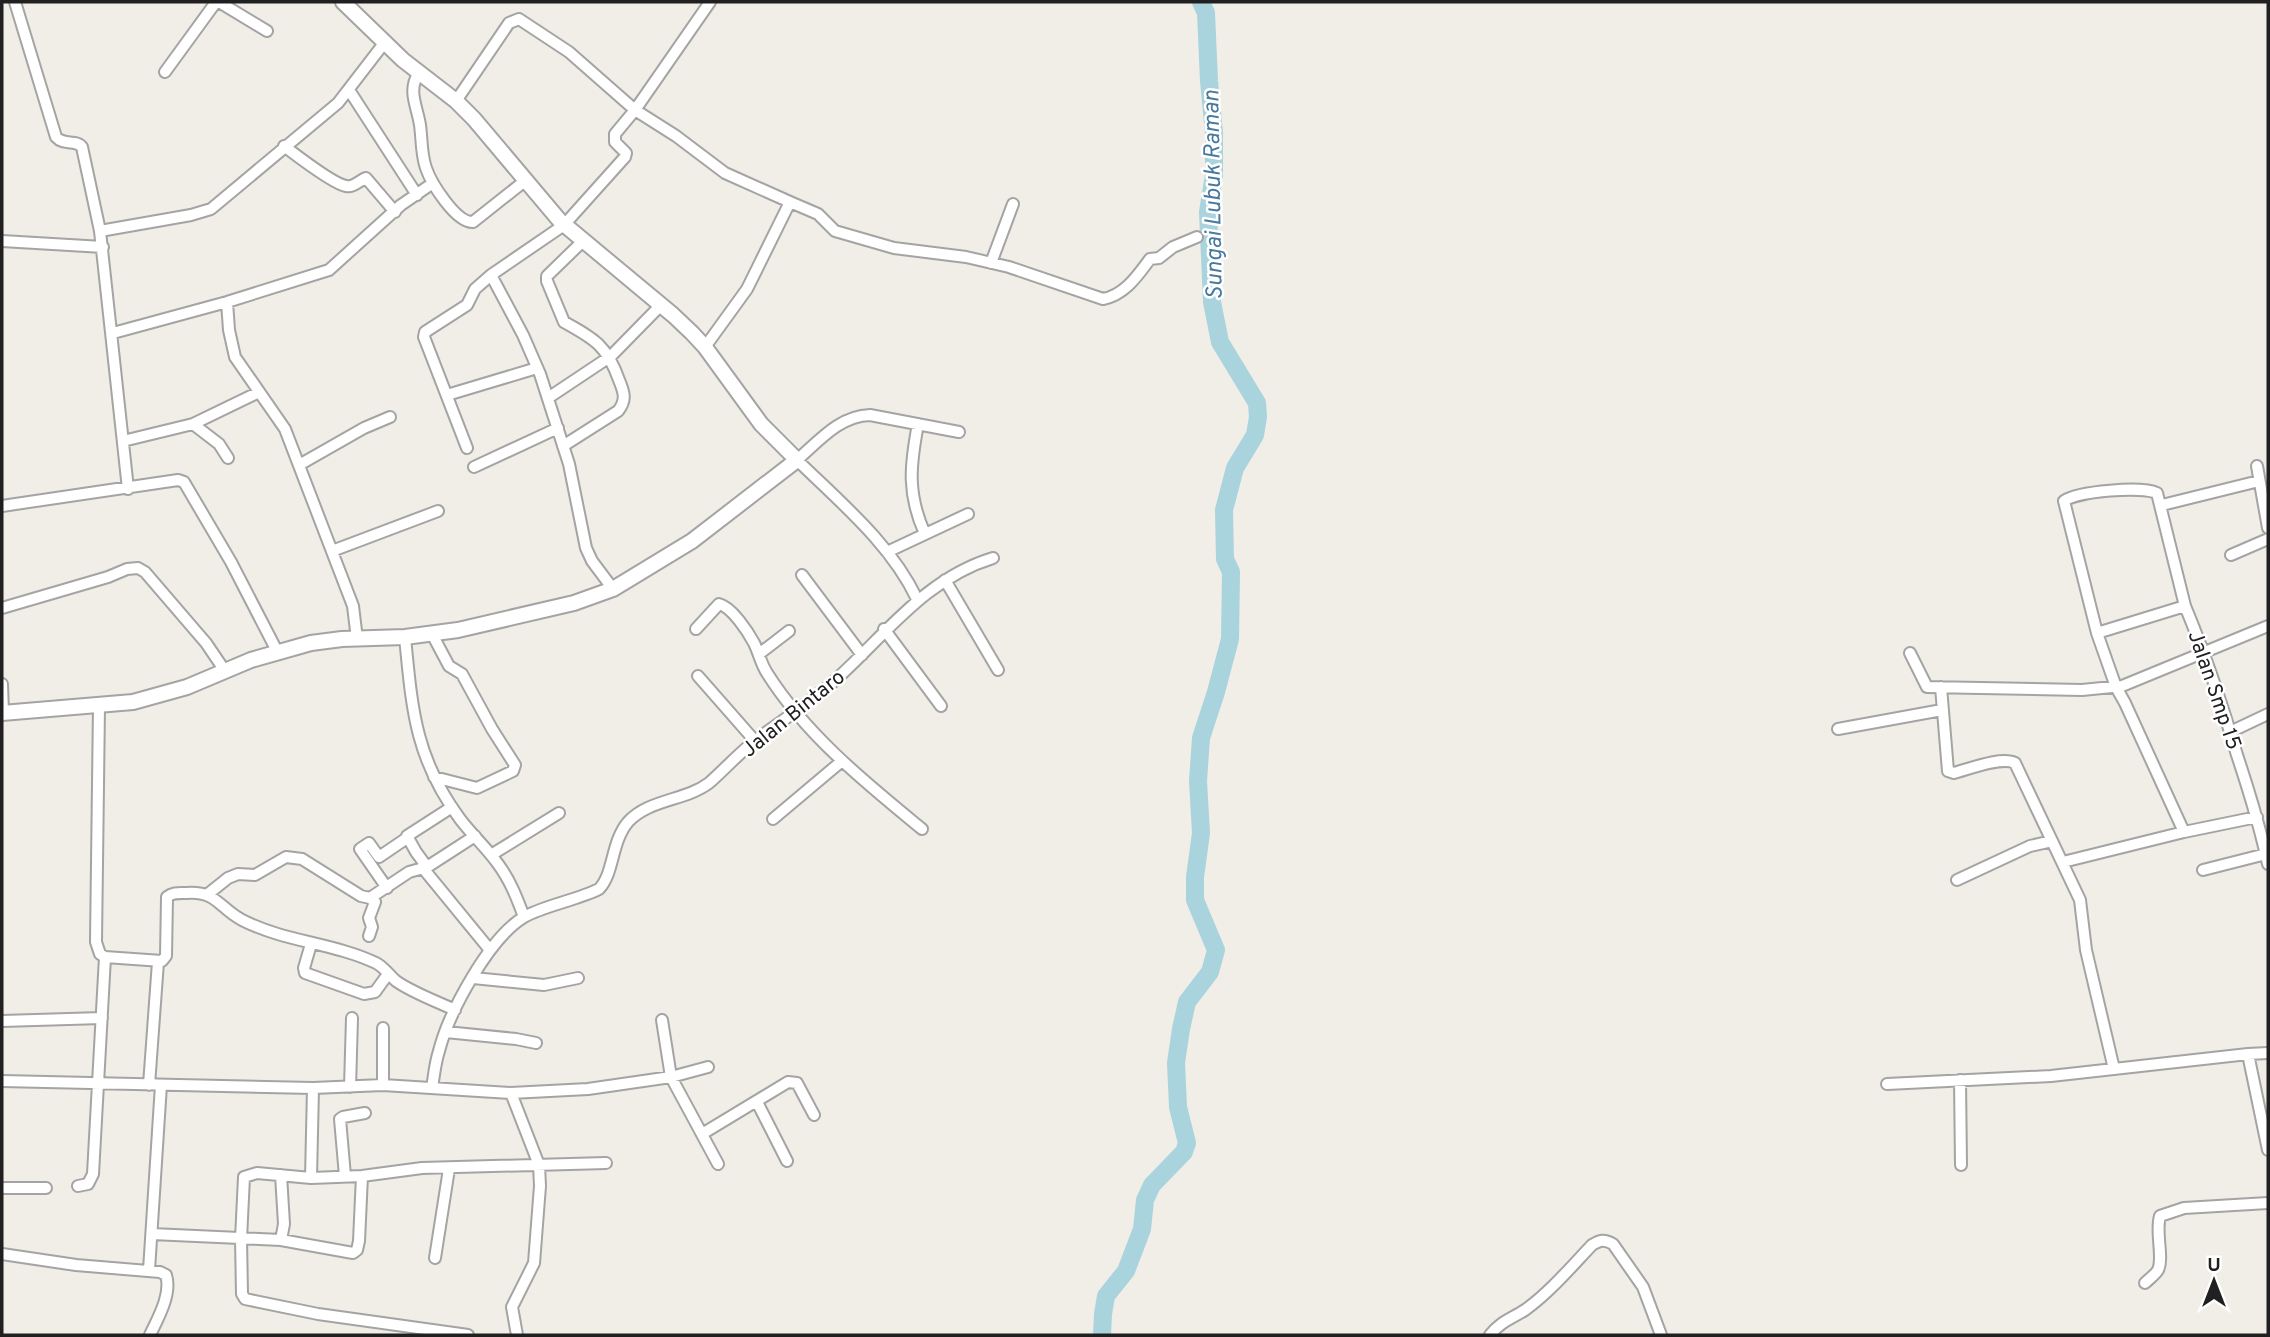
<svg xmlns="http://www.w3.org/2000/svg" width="2270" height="1337" viewBox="0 0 2270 1337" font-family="Overpass,sans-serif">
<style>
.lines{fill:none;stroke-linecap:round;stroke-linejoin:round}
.river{stroke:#a9d4dd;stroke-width:18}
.minor-casing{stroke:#a4a4a4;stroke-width:14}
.tertiary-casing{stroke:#a4a4a4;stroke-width:18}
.minor{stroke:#fff;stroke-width:10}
.tertiary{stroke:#fff;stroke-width:14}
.labels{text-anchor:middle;stroke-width:5;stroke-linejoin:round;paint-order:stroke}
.street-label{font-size:21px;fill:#202020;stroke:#fff}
.water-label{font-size:23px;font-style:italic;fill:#48799f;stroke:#fff}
</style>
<rect width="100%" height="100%" fill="#f1ede7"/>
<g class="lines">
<path class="river" d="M1102,1335L1103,1314L1106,1296L1126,1271L1142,1229L1145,1200L1152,1185L1184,1152L1187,1143L1178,1107L1176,1063L1181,1029L1187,1002L1210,972L1216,950L1195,900V877L1201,833L1198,781L1201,738L1216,692L1230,639L1231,572L1225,559L1224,510L1235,468L1255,435L1258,417L1257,403L1220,342L1212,302L1208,212L1214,175V133L1209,81L1206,13L1201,2"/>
<defs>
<path id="minor" d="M15,2L56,137C64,146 76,139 82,147L100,231
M219,2L267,31
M165,72L216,2
M419,73C407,90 417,106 420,125C422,139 421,154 426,168C431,183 456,223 473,222L526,180
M349,90L417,195
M456,101L509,23L519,19L569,52L635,110L676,136L725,173L790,202
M284,146C296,155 333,184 346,186C353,188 360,180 366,178L395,212
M2,241L103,247
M991,263L1013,204
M491,275L523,335L540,374L569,464L586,548L592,561L613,589
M227,302L229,330L235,357L285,429L353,606L357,639
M113,333L227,302L329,270L401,205L433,183
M705,347L747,289L790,202L818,214L835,231L894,248L966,257L1009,267L1103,299C1125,295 1138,275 1150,259L1159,258L1173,247L1197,237
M447,395L537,368
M548,398L611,356L661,305
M193,424L259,392
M918,424C910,466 907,494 925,534
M123,441L193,424L219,444L228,458
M563,446L618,411C627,400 624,392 619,380C607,346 595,339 564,322L547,281V276L583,241
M467,448L424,337L425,332L467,305L475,289L491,275L564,225L625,157L626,153L615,142V134L635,110L710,2
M299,465L364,428L390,417
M2257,466L2268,528
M474,467L558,428
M128,489L100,231L191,215L211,209L338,103L385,42
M2162,505L2259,481
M2,506L178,480L184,482L231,562L278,653
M332,551L438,511
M887,552L968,514
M2231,555L2268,539
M802,575L862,655
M945,580L998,670
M917,599C891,544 840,502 797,460C819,441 839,416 870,415L959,432
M2185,606L2157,493C2142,486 2078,491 2064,501L2097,633L2116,687L2125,703L2184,832L2257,817
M2,608L108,577L127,569L138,568L145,572L206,643L225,671
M696,629L719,604C732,607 748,632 754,643C759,653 761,664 767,673C806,735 866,783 922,829
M884,629L941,706
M2097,633L2185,606C2205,654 2222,704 2237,755C2249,791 2260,827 2268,864
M432,634L449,666L462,674L492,729L515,765L513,771L477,788L434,777
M405,637C412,709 415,758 460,819C472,835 487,848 498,864C510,880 517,898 524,917
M1910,653L1927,687L2082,690L2122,686L2268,626
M759,654L789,631
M698,676L755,741
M2,684L3,713
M1941,687L1948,771L1954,773C1969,769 2002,756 2015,763L2080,900L2086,950L2114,1069
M99,706L96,942L100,954L105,957L162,961L166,956L167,897C173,892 179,893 187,893C217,891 219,908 242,920C285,942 334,943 376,963C384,967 389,975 396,981C413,993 436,1001 455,1010
M1838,729L1942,710
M2230,732L2268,714
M773,819L842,761
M491,855L559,813
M2063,862L2184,832
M422,867L490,950
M427,867L475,836
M2203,870L2266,854
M1957,880L2030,846L2052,841
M387,888L360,849L369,843L379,857L407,838
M208,894L228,878L238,874L255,875L286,857L302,859L361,896L370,898L409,872L427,867L416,852L407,836L452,807
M369,936L372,927L369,918L375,902L370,898
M311,944L304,968L305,973L364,994L375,992L388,974
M473,978L544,985L578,978
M662,1020L671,1077L708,1067
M2,1021L102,1018
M446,1032L516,1039L536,1043
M2268,1053L2248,1054L2268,1150
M1960,1080L1961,1165
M2,1081L313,1088L383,1085L511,1093L588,1089L671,1077L718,1164
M1887,1084L2051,1076L2248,1054
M149,1085L158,962
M383,1085V1028
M350,1087L352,1018
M432,1088C434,1076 435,1063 439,1051C449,1012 489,938 524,917C543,906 577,900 599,889C614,874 611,842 628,822C649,799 685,801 709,783C725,769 739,753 756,740C781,721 808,704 832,683C884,637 924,579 993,558
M511,1093L539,1165L540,1186L534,1263L512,1307L517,1335
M757,1102L787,1161
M702,1134L788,1082L797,1083L814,1115
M345,1176L340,1119L343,1117L365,1113
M311,1178L313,1088
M78,1186L88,1184L93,1174L105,957
M2,1188H46
M152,1234L281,1240L353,1253L357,1250L359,1241L362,1176
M281,1240L284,1224L281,1175
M2,1254L76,1265L160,1272L166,1275C172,1294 158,1318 150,1335
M435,1258L449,1169
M149,1270L161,1085
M2145,1283C2149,1279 2155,1275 2158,1270C2164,1257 2155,1233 2160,1216L2184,1208L2268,1203
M468,1335L318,1314L245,1299L242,1294L241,1239L244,1177L257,1173L311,1178L362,1176L422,1168L606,1163
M1490,1335C1500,1322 1511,1319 1525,1310C1550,1292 1571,1267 1592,1245C1600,1240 1604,1239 1613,1244L1643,1287L1661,1335"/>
<path id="tertiary" d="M2,713L133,702L187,687L251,660L311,643L342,639L405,637L458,630L574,603L613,589L692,541L797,460L761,424L705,347L692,333L673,315L560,221L474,119L456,101L403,60L343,2"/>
</defs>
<use href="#minor" class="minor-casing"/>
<use href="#tertiary" class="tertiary-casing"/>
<use href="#minor" class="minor"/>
<use href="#tertiary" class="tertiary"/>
</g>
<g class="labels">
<g class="street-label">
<text transform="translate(2215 690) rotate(71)" y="7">Jalan Smp 15</text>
<text transform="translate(793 713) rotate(-39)" y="7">Jalan Bintaro</text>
</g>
<g class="water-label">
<text transform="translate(1212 195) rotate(-91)" y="8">Sungai Lubuk Raman</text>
</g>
</g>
<rect width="2270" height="1337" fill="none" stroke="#202020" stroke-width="7"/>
<g transform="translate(2214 1281)" stroke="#ffffff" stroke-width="5" paint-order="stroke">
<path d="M0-5L12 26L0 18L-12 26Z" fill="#202020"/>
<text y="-10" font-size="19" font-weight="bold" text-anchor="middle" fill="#202020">U</text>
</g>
</svg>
